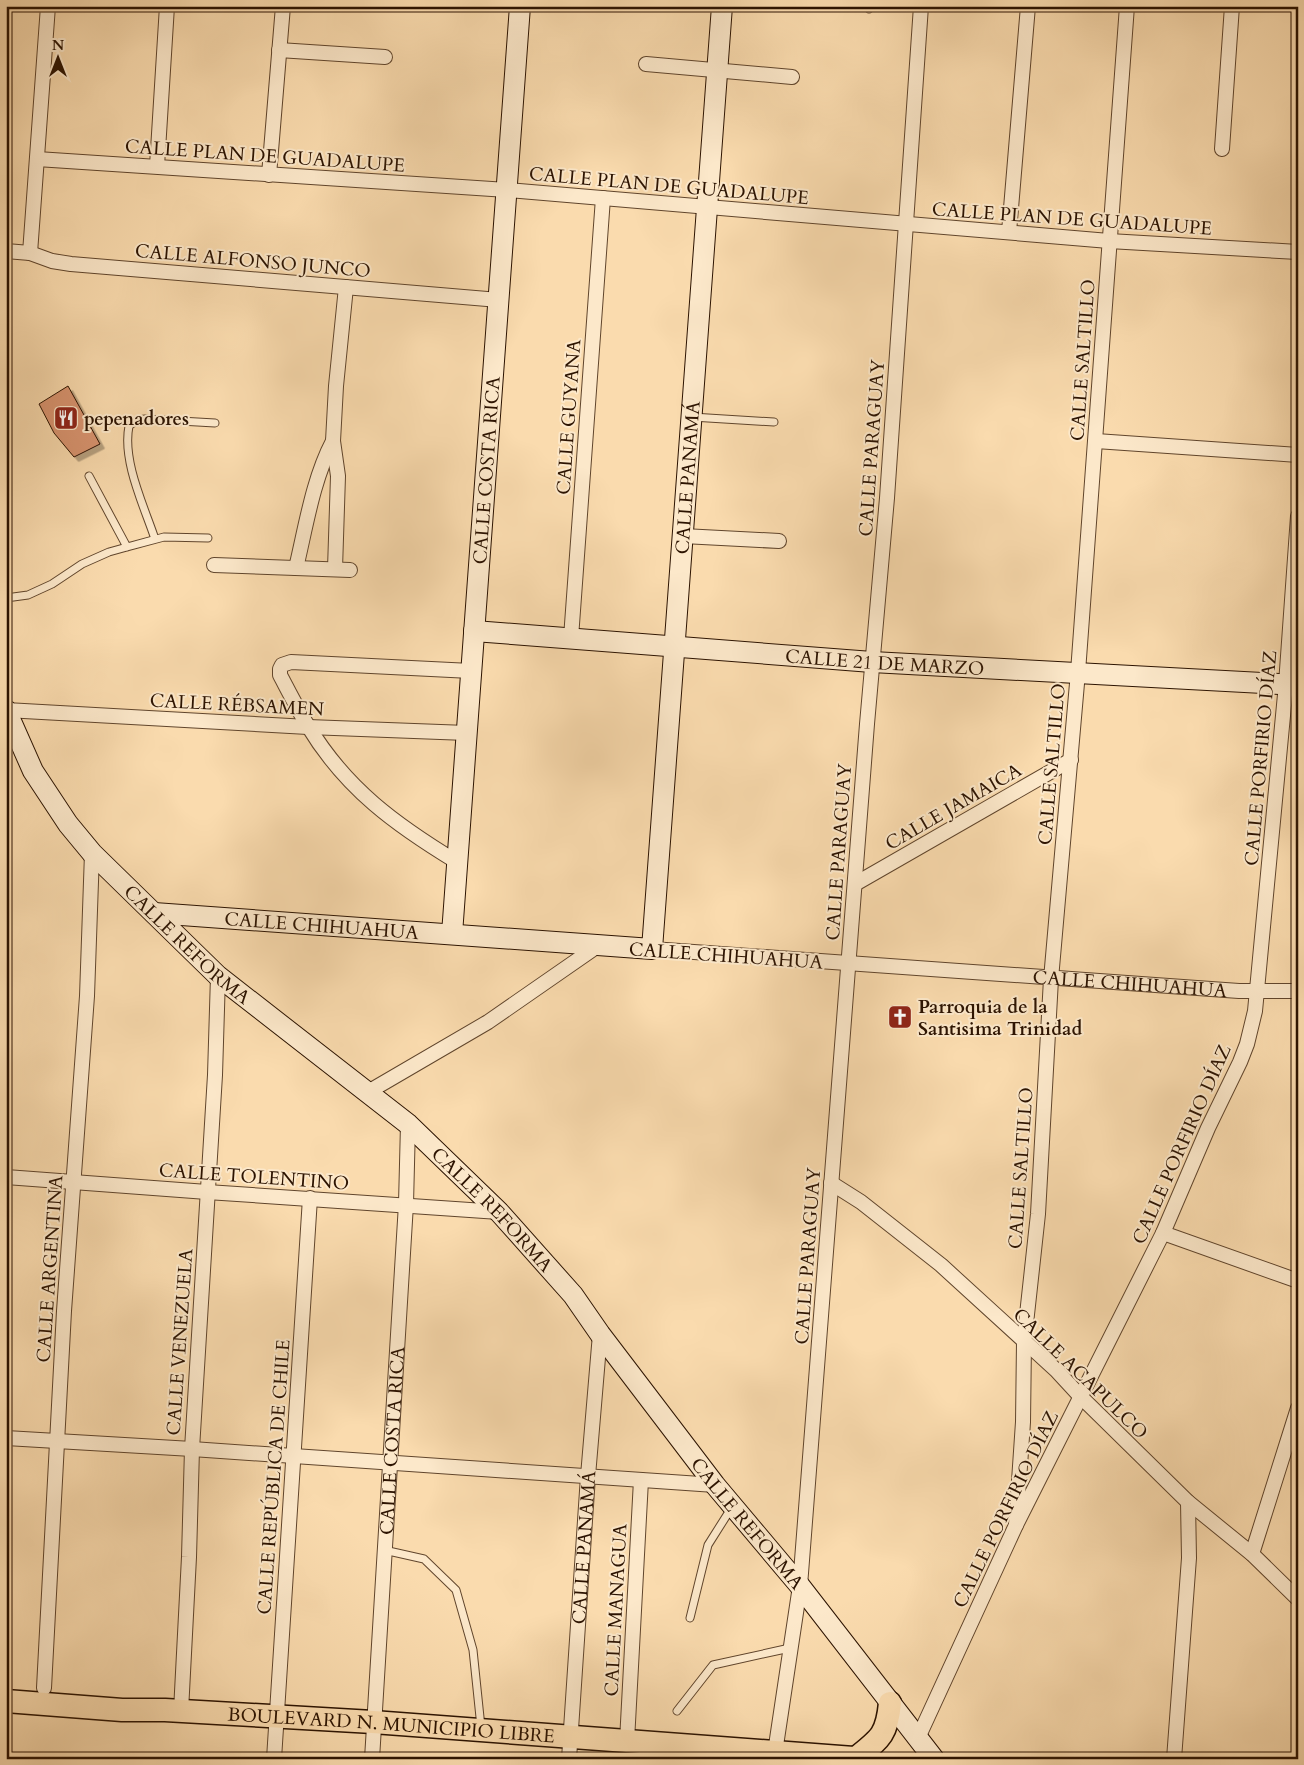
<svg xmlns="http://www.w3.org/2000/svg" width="1304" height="1765" viewBox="0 0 1304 1765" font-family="Cardo,serif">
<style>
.building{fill:#d99470;stroke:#2c1301;filter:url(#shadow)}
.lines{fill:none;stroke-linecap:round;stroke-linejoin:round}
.lane-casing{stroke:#60452c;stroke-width:9}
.street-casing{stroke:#60452c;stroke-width:16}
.secondary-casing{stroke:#2c1301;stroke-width:22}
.primary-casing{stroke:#2c1301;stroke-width:25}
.lane{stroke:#fce8ca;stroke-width:7}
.street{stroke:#fce8ca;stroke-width:14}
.secondary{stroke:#fce8ca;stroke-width:20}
.primary{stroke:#fadbae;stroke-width:22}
.labels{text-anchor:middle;stroke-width:4;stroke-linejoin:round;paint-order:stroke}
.street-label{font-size:19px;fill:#2c1301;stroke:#fce8ca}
.poi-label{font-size:19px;font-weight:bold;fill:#2c1301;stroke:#fce8ca;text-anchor:start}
</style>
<defs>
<filter id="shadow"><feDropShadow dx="4.5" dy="4.5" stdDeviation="0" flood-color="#0004"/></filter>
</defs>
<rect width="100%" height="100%" fill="#fadbae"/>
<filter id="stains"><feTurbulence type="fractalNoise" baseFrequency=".004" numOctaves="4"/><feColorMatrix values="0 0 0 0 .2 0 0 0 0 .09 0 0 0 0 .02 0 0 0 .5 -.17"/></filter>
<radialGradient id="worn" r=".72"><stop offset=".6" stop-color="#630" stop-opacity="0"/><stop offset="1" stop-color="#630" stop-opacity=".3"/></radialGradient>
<path class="building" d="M68,386L100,444L74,457L54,433L39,404Z"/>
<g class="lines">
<defs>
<path id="lane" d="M869,9V6
M692,417L774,422
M89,476L127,547
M155,539C144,506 122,461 129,426L137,420L145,419L215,423
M6,598L28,595L52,584L82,564L109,552L127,547L164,537L208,538
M384,1550L424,1559L456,1590L473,1650L481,1727
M690,1618L708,1545L732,1507
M677,1711L713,1665L790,1648"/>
<g id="street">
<path d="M279,50L385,57"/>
<path d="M646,64L792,77"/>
<path d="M1222,149L1232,6"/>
<path d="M37,159L507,190L1109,241L1298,252"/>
<path d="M157,166L167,6"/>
<path d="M269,175L283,6"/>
<path d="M1009,232L1028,6"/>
<path d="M6,251L30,253L52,261L71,264L499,300"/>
<path d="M30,253L48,6"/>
<path d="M1096,441L1298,455"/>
<path d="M683,536L779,541"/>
<path d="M214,565L350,570"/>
<path d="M296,568C306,526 313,479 333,441"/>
<path d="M335,569L338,476L333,441L336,386L346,287"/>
<path d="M571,638L603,198"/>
<path d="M6,710L308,727L467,733"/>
<path d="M457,862C396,825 346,789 308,726C298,710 289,692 280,675V669L282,665L291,662L471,671"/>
<path d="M855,884L1071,760"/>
<path id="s1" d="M652,949L1239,991H1298"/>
<path d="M368,1092L488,1022L599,945"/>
<path d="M6,1177L207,1192L499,1212"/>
<path d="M831,1183L861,1202L941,1265L1056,1370L1080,1396L1188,1502L1252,1554L1298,1599"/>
<path d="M1163,1233L1298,1281"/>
<path d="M6,1438L192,1449L715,1485"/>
<path d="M1016,1525L1023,1422L1024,1342L1038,1214L1051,979L1078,672L1127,6"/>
<path d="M1252,1554L1298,1408"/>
<path d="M44,1688L64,1311L87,996L92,853"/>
<path d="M181,1711L189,1557L192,1449L215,1075L218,976"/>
<path d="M918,1738L1016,1525L1163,1233L1208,1128L1240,1062L1247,1044L1255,1011L1286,684L1298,516"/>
<path d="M627,1741L641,1480"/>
<path d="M274,1759L310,1198"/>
<path id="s2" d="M372,1759L406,1204L408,1124"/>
<path id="s3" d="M569,1759L588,1476L600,1334"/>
<path d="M774,1759L800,1586L867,724L887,498L921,6"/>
<path d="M1174,1759L1189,1558L1188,1502"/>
</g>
<g id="secondary">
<path id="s4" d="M474,631L872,662L1298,685"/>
<path id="s5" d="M6,710L33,771L68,824L92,853L218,976L408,1124L499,1212L573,1295L600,1334L715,1485L800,1586L934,1759"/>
<path id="s6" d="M154,913L652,949L722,6"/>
<path id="s7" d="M452,934L520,6"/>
</g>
<g id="primary">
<path id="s8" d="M6,1701L122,1710H165L373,1722L867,1759"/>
<path d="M856,1758C880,1739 887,1735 890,1703"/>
</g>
</defs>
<use href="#lane" class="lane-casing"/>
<use href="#street" class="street-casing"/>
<use href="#secondary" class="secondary-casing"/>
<use href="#primary" class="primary-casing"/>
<use href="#lane" class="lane"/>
<use href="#street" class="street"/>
<use href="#secondary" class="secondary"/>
<use href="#primary" class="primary"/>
</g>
<defs>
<symbol id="restaurant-square" viewBox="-11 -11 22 22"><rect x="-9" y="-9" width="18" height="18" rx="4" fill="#8f2418" stroke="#fce8ca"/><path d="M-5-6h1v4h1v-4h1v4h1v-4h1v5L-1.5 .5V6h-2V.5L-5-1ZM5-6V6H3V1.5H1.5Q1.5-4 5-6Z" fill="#fff"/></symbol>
<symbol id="church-square" viewBox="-11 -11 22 22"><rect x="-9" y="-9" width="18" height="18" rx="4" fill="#8f2418" stroke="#fce8ca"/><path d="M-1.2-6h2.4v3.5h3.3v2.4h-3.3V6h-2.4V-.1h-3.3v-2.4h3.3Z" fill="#fff"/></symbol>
</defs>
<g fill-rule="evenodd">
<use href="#restaurant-square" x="52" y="404" width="28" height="28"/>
<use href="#church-square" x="886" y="1003" width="28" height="28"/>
</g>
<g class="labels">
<g class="street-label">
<text transform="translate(265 155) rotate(4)" y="7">CALLE PLAN DE GUADALUPE</text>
<text transform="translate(669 185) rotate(5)" y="7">CALLE PLAN DE GUADALUPE</text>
<text transform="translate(1072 218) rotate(4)" y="7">CALLE PLAN DE GUADALUPE</text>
<text transform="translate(253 260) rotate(5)" y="7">CALLE ALFONSO JUNCO</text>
<text transform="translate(1082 360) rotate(-86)" y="7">CALLE SALTILLO</text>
<text transform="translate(568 417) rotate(-86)" y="7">CALLE GUYANA</text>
<text transform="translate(871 448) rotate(-86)" y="7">CALLE PARAGUAY</text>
<text dy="7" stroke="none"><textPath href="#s7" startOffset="465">CALLE COSTA RICA</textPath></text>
<text dy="7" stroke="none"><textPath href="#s6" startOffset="972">CALLE PANAMÁ</textPath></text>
<text dy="7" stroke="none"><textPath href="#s4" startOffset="412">CALLE 21 DE MARZO</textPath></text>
<text transform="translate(237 704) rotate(3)" y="7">CALLE RÉBSAMEN</text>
<text transform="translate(1260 758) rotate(-85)" y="7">CALLE PORFIRIO DÍAZ</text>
<text transform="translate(1051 764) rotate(-85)" y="7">CALLE SALTILLO</text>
<text transform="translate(953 806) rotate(-30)" y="7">CALLE JAMAICA</text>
<text transform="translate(838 852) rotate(-86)" y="7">CALLE PARAGUAY</text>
<text dy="7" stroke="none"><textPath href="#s6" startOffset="168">CALLE CHIHUAHUA</textPath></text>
<text dy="7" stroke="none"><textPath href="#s5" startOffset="300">CALLE REFORMA</textPath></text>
<text transform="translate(726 955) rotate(4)" y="7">CALLE CHIHUAHUA</text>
<text dy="7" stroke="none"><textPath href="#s1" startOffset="479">CALLE CHIHUAHUA</textPath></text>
<text transform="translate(1181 1144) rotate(-66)" y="7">CALLE PORFIRIO DÍAZ</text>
<text transform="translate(1020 1168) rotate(-86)" y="7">CALLE SALTILLO</text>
<text transform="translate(254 1176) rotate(4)" y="7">CALLE TOLENTINO</text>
<text dy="7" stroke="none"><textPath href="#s5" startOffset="705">CALLE REFORMA</textPath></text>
<text transform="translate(807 1256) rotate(-86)" y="7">CALLE PARAGUAY</text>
<text transform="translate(49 1269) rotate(-86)" y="7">CALLE ARGENTINA</text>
<text transform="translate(179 1342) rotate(-86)" y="7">CALLE VENEZUELA</text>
<text transform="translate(1081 1373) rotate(44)" y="7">CALLE ACAPULCO</text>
<text dy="7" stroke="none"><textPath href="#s2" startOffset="319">CALLE COSTA RICA</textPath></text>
<text transform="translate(273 1477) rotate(-86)" y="7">CALLE REPÚBLICA DE CHILE</text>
<text transform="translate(1005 1509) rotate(-64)" y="7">CALLE PORFIRIO DÍAZ</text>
<text dy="7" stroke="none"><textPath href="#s5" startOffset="1110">CALLE REFORMA</textPath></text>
<text dy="7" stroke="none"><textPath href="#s3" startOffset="212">CALLE PANAMÁ</textPath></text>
<text transform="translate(615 1610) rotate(-87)" y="7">CALLE MANAGUA</text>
<text dy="7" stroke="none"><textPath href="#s8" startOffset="386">BOULEVARD N. MUNICIPIO LIBRE</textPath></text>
</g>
<g class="poi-label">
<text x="84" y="425">pepenadores</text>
<text x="918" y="1013">Parroquia de la<tspan x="918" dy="22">Santisima Trinidad</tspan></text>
</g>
</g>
<rect width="1304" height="1765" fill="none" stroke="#fadbae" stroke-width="25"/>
<rect x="8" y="8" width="1289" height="1750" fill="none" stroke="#2c1301" stroke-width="2.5"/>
<rect x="12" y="12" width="1279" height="1740" fill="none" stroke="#2c1301"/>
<g transform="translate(58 58)" stroke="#fce8ca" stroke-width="4" paint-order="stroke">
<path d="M0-4L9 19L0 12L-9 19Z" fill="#2c1301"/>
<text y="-8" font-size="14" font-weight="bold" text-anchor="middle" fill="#2c1301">N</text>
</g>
<rect width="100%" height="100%" filter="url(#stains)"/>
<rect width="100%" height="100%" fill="url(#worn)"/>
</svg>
